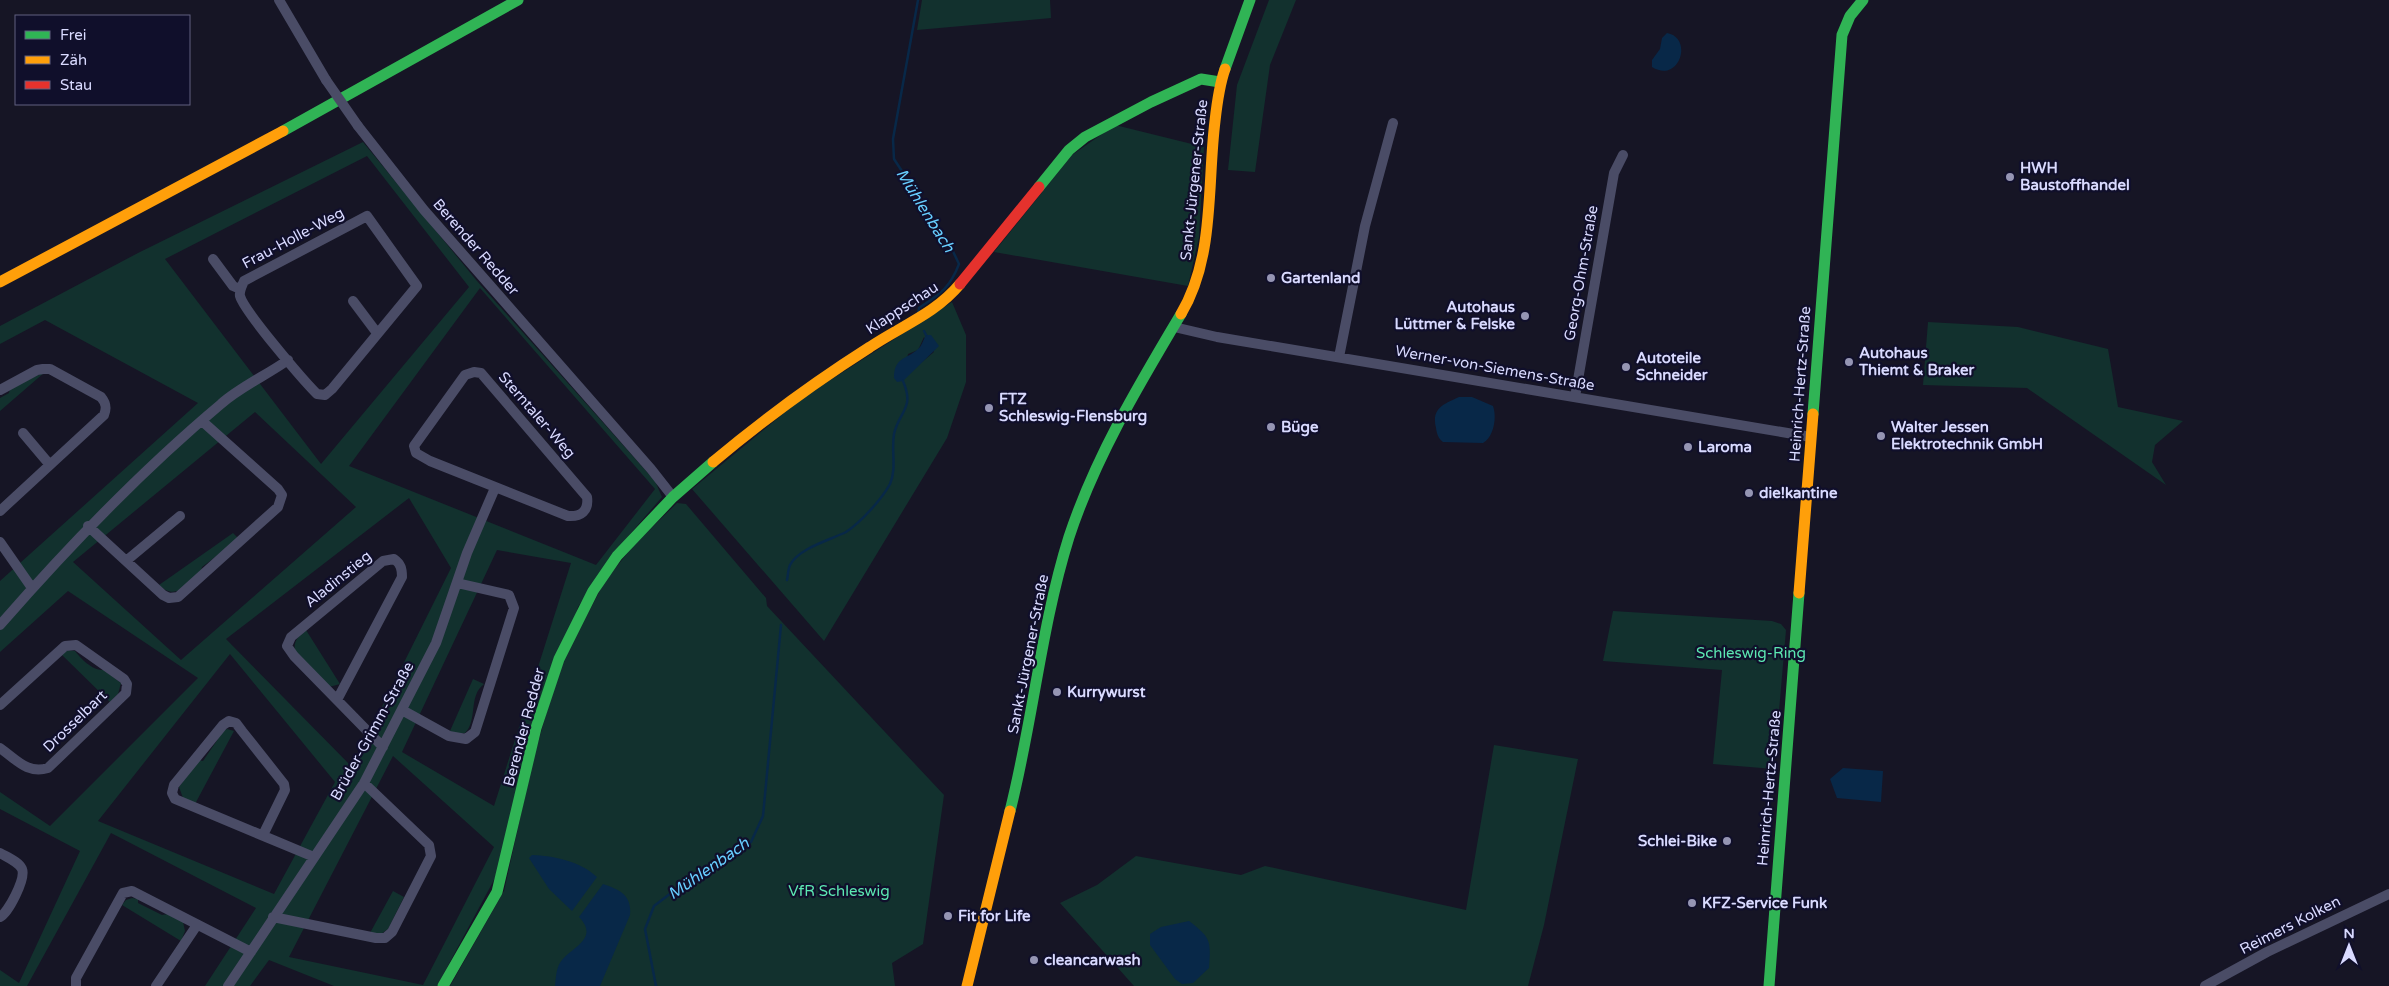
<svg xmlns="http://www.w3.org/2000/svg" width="2389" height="986" viewBox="0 0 2389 986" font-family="'Varela Round',sans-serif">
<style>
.green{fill:#12312e;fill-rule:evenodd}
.water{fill:#082848}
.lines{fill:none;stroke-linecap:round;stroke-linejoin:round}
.stream{stroke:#082848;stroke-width:2.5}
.street{stroke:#4a4c66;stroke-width:10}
.fast{stroke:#30b455;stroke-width:11}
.slow{stroke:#ff9f0a;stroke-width:11}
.jam{stroke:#e5322d;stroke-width:11}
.street-bridge{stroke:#4a4c66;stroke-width:10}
.poi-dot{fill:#9595b3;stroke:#100f2b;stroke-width:2}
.labels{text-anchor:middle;stroke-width:4.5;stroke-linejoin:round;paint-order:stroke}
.poi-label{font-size:15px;font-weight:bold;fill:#d9daff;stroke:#100f2b;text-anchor:start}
.street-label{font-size:15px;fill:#d9daff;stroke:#100f2b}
.park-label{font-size:15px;fill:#5ce8b2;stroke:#100f2b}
.water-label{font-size:16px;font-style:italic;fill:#67ceff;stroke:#100f2b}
</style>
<rect width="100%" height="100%" fill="#161525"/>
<path class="green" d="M922,0H1050L1051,18L917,30Z
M1269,0H1296L1270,65L1255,172L1228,170L1237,85Z
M1115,125L1204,147L1199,237L1188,286L994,252L1072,155Z
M363,142L477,281L655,481L662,497L613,554L578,607L495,878L437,986H334L269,960L250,986H205L256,908L111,833L27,986H0V970L19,983L80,851L0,809V792L50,826L198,678L68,591L0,652V581L198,403L45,320L0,344V326L138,253ZM367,156L469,287L321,464L165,259ZM480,288L655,489L596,565L349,466ZM255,412L356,507L181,660L73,562ZM409,498L451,568L352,767L226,639ZM497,550L571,563L494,806L402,752ZM230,654L335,782L274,894L98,821ZM393,756L494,847L423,985L289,957Z
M952,302L966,335V382L947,438L824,641L692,489L801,399ZM924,337L934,352L910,372L903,380L908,354L918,350Z
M1928,322L2018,327L2108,349L2118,407L2183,421L2155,445L2152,462L2166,485L2027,388L1923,385Z
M45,372L0,411V398L9,393L10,388Z
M677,503L686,504L766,598L767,606L944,795L923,944L892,963L895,986H450L504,891L533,760L560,666L605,581L634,545Z
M233,533L239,539L202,567L201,573C187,585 175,601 159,585Z
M1613,611L1772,621L1781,624L1786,630L1774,769L1713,764L1722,670L1603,661Z
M306,630L340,684L329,687L295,652C293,641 298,637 306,630Z
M66,650L75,651C81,659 93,671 104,670L121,683L118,694L110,702L61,654Z
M473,679L484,684C468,696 478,720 465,733L454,734L450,731Z
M227,729L234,731L195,804L183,798L179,787L198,760L203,761L218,739V734Z
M1494,745L1578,759L1544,925L1528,986H1134L1060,903L1097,885L1136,856L1241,875L1265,866L1466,910Z
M393,891L404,897L388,929L381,934L370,933Z
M132,898L138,899V903L162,915L168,914L183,922L185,931L181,941L122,905L126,900Z"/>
<path class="water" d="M1667,33C1694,38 1679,84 1652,67V60L1660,49L1662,38Z
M926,335H931L939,346L903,381L897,382L894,378C894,357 906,360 918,349C922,346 923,340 926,335Z
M1459,397H1472L1493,406C1497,417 1494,437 1483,443L1443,442C1438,438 1437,434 1436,428C1431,408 1444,404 1459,397Z
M1843,768L1883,771L1881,802L1837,798L1830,779Z
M532,855C554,856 580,861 597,877L572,911L549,889L529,858Z
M603,884C620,890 632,895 630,915L600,986H555C556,977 556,967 562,960C574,946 599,938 579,917Z
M1189,921C1211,938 1211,940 1209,968L1193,983L1182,984L1175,979L1150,945V934L1161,927Z"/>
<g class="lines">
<path class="stream" d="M918,0L893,139L894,159L949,243L959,264C950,288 940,294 919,308L918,313
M924,331L926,335
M787,580C788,576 788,569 790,565C799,548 830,540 846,532C860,523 882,499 890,484C897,468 891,451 894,434C899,411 915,409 903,381
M656,986L645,929L654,906L683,884L751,842L763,816L781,625"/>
<path class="street" d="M279,0L326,80
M358,126L424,210L651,469L673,497
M367,216L417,286L332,389L325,395L317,394C303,380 244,311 240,296C239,291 242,286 244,281Z
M213,259L233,286L240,289
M353,301L377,333
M1174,327L1217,337L1811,437
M1339,357L1365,226L1393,123
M474,372L481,373L587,497C589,511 581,517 568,516L430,461L416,453L414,446L465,375Z
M0,390L37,370L43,369H50L101,397C106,403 107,408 104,415L0,511
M1575,397L1614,173L1623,155
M23,433L50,465
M88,526L163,595L169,598L178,597L278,507L282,495L278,489L202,421
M0,542L32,588
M126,561L180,516
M0,625C69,546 141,471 221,404C240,387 267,375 288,360
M337,700L402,577C402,569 401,564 394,559L383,561L291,637L287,646L294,656L383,747
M0,705L65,646L76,645L124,679L127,684L126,693L48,768C27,774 17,760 0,748
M402,710L449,736L466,739L475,732L514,608L509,595L457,583
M263,835L285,790L284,784L242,731L236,723L229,721L223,725L174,785L172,793L175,799L314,857
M0,853C7,857 19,862 22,869C26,879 8,913 0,917
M273,917L376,938H385L392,932L431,856L429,845L364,783
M76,986V978L123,893L132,891L251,952
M156,986L197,925
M228,986L364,783L436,643L467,553L495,488
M2205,986L2267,952L2389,894"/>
<path class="fast" d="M1225,69L1250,0
M283,131L518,0
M1039,187L1069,150L1085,137L1151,102L1201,79L1220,82
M1813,414L1842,35L1850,16L1863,0
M1010,811C1033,721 1041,626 1069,537C1095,458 1138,386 1181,314
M443,986L497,892L536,728L559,659L593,591L617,556L673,497L713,462
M1769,986L1799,593"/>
<path class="slow" d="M0,282L283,131
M1181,314C1215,257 1207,185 1215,121C1217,103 1219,86 1225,69
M713,462C763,420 815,382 870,347C901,326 935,314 960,284
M1799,593L1813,414
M967,986L1010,811"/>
<path class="jam" d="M960,284L1039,187"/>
<path class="street-bridge" d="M326,80L358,126"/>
</g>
<g class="poi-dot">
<circle cx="2010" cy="177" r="5"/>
<circle cx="1271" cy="278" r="5"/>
<circle cx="1525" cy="316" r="5"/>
<circle cx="1849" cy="362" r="5"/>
<circle cx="1626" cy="367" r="5"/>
<circle cx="989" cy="408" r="5"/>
<circle cx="1271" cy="427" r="5"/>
<circle cx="1881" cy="436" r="5"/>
<circle cx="1688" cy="447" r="5"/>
<circle cx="1749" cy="493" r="5"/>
<circle cx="1057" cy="692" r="5"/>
<circle cx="1727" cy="841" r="5"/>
<circle cx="1692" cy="903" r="5"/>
<circle cx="948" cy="916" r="5"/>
<circle cx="1034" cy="960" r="5"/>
</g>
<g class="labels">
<g class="poi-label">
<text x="2020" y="173">HWH<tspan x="2020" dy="17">Baustoffhandel</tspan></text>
<text x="1281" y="283">Gartenland</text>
<text x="1515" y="312" text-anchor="end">Autohaus<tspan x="1515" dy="17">Lüttmer &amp; Felske</tspan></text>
<text x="1859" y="358">Autohaus<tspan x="1859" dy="17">Thiemt &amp; Braker</tspan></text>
<text x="1636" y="363">Autoteile<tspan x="1636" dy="17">Schneider</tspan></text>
<text x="999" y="404">FTZ<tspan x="999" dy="17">Schleswig-Flensburg</tspan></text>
<text x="1281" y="432">Büge</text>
<text x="1891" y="432">Walter Jessen<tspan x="1891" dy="17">Elektrotechnik GmbH</tspan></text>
<text x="1698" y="452">Laroma</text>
<text x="1759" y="498">die!kantine</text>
<text x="1067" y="697">Kurrywurst</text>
<text x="1717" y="846" text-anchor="end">Schlei-Bike</text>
<text x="1702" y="908">KFZ-Service Funk</text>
<text x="958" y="921">Fit for Life</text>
<text x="1044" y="965">cleancarwash</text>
</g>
<g class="street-label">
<text transform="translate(1194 180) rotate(-84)" y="5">Sankt-Jürgener-Straße</text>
<text transform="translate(293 238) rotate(-28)" y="5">Frau-Holle-Weg</text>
<text transform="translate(476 247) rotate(49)" y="5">Berender Redder</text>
<text transform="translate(1581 273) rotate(-80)" y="5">Georg-Ohm-Straße</text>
<text transform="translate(902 308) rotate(-33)" y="5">Klappschau</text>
<text transform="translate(1495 368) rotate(10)" y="5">Werner-von-Siemens-Straße</text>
<text transform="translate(1800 384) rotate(-86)" y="5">Heinrich-Hertz-Straße</text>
<text transform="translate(537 415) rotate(49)" y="5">Sterntaler-Weg</text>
<text transform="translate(338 579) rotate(-39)" y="5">Aladinstieg</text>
<text transform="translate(1028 654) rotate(-79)" y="5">Sankt-Jürgener-Straße</text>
<text transform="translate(75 721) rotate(-44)" y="5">Drosselbart</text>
<text transform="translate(524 727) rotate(-75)" y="5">Berender Redder</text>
<text transform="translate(372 731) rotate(-61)" y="5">Brüder-Grimm-Straße</text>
<text transform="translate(1769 788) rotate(-85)" y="5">Heinrich-Hertz-Straße</text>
<text transform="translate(2290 925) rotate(-27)" y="5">Reimers Kolken</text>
</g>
<g class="park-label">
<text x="1751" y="658">Schleswig-Ring</text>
<text x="839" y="896">VfR Schleswig</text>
</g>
<g class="water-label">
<text transform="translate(926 210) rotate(58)" y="6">Mühlenbach</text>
<text transform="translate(708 868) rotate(-35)" y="6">Mühlenbach</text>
</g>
</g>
<rect x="15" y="15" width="175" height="90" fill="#100f2b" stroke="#606080"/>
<rect x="25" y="31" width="25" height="8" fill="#30b455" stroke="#606080"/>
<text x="60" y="40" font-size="15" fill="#d9daff">Frei</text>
<rect x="25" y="56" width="25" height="8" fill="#ff9f0a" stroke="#606080"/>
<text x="60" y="65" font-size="15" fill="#d9daff">Zäh</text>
<rect x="25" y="81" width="25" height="8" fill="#e5322d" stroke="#606080"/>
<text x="60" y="90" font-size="15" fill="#d9daff">Stau</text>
<g transform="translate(2349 946)" stroke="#100f2b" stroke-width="4" paint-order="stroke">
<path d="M0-4L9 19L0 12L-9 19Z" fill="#d9daff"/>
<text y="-8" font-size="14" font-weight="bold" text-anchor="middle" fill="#d9daff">N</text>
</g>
</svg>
